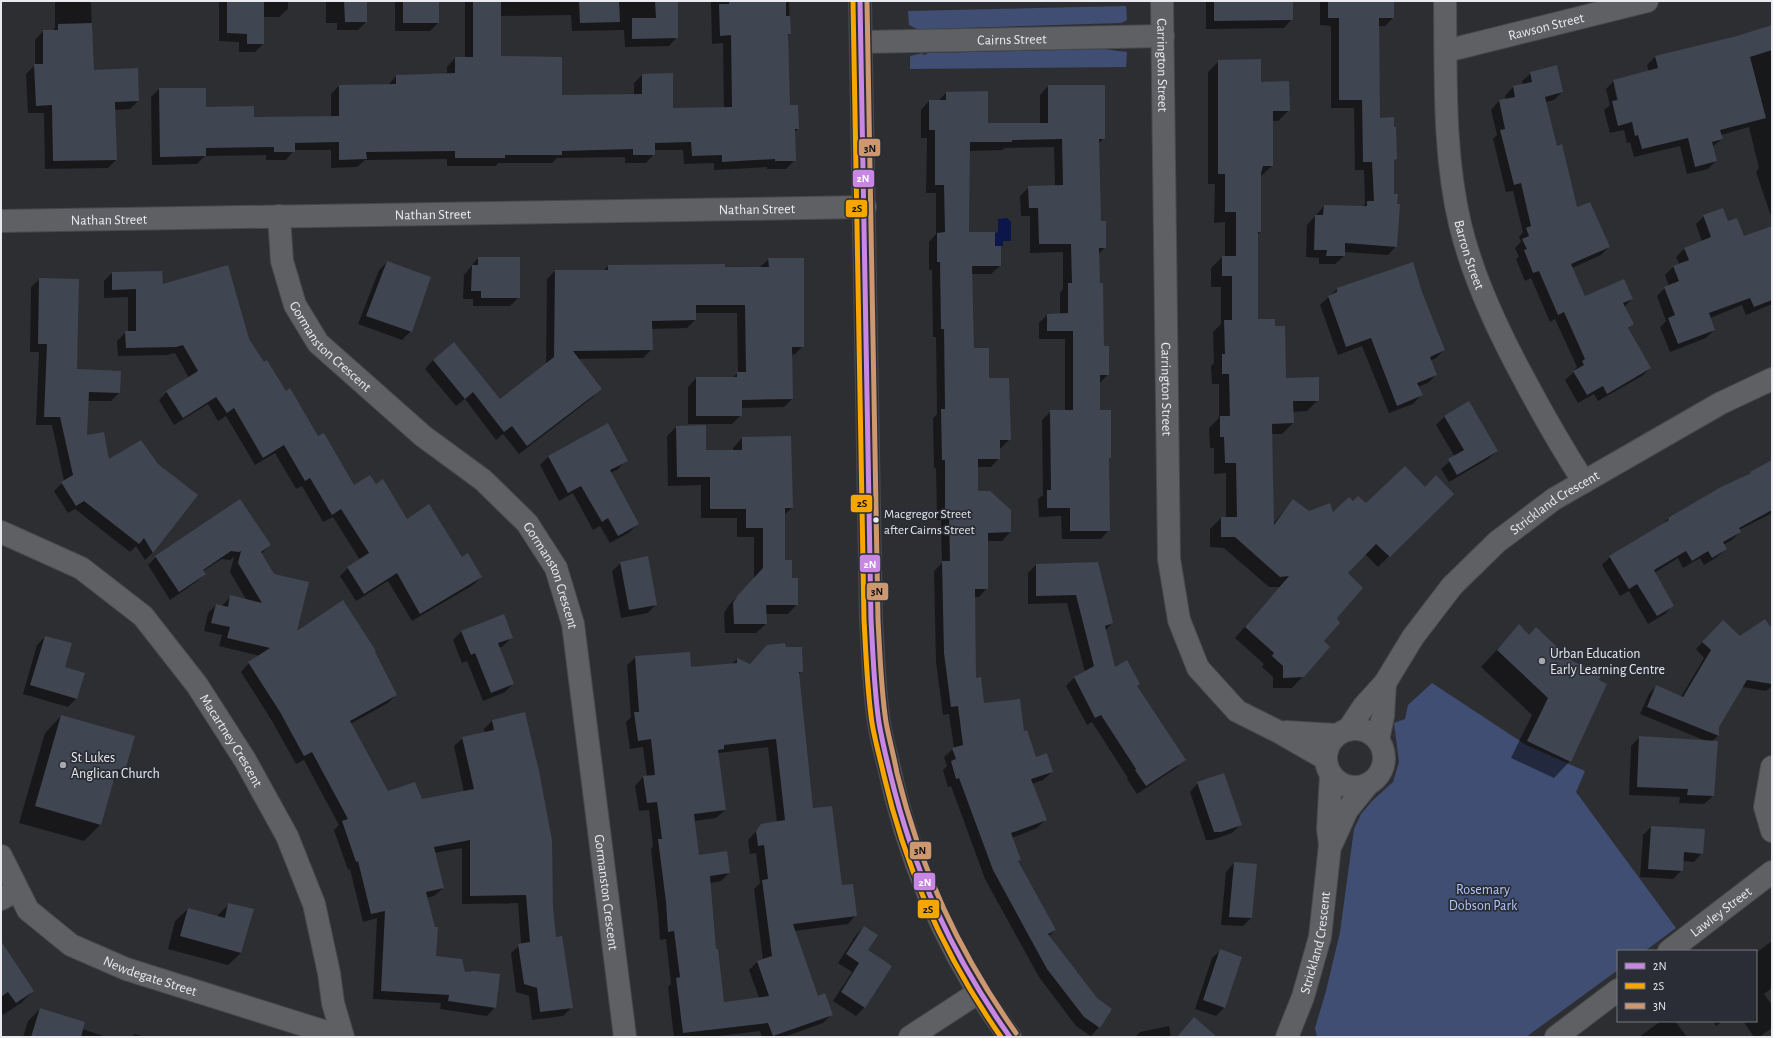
<svg xmlns="http://www.w3.org/2000/svg" width="1773" height="1038" viewBox="0 0 1773 1038" font-family="'Alegreya Sans',sans-serif">
<style>
.green{fill:#404e74}
.water{fill:#0d164b}
.shadow{fill:#0007;fill-rule:evenodd}
.building{fill:#404552;fill-rule:evenodd}
.lines{fill:none;stroke-linecap:round;stroke-linejoin:round}
.street-casing{stroke:#48494d;stroke-width:24}
.secondary-casing{stroke:#48494d;stroke-width:24}
.street{stroke:#5f6063;stroke-width:22}
.secondary{stroke:#5f6063;stroke-width:22}
.bus-1-casing{stroke:#2a2d35;stroke-width:8}
.bus-2-casing{stroke:#2a2d35;stroke-width:8}
.bus-3-casing{stroke:#2a2d35;stroke-width:8}
.bus-1{stroke:#c787e3;stroke-width:5}
.bus-2{stroke:#f7a600;stroke-width:5}
.bus-3{stroke:#cd976f;stroke-width:5}
.bus-dot{fill:#e8eaef;stroke:#2a2d35;stroke-width:1.5}
.poi-dot{fill:#a7a8ad;stroke:#2a2d35;stroke-width:1.5}
.labels{text-anchor:middle;stroke-width:3.5;stroke-linejoin:round;paint-order:stroke}
.bus-label{font-size:13px;fill:#e8eaef;stroke:#2a2d35;text-anchor:start}
.street-label{font-size:14px;fill:#e8eaef;stroke:#2a2d35}
.poi-label{font-size:14px;fill:#e8eaef;stroke:#2a2d35;text-anchor:start}
.park-label{font-size:14px;fill:#b1c6fd;stroke:#2a2d35}
.line-badge{stroke:#2a2d35;stroke-width:1.5}
.badge-label{font-size:11px;text-anchor:middle;font-weight:bold;fill:#fff}
.pale-badge-label{font-size:11px;text-anchor:middle;font-weight:bold;fill:#111}
</style>
<rect width="100%" height="100%" fill="#2d2e32"/>
<path class="green" d="M1126,6L1127,20L1121,23L930,29H917L909,25L908,11Z
M1103,49L1127,52L1126,67L910,69V56L923,53V55L927,54V53Z
M1432,683L1526,745L1585,771L1576,792L1676,928L1645,951H1618V970L1526,1037H1317L1315,1028L1326,991L1340,932L1354,829L1361,814L1372,801L1393,782L1399,762L1394,723L1405,719L1408,705Z"/>
<path class="water" d="M1007,218L1011,222V241H1003V246H995V233L998,232V219Z"/>
<path class="shadow" d="M55,1H91L93,71L138,101L130,109L115,110L116,160L108,168L45,169L44,113H28L26,74L35,65V40L43,31H52L55,28Z
M219,1H288V9L279,17H263V44L255,52H239V42L219,41Z
M326,1H366V22L358,30H337V23H326Z
M395,1H438V23L430,31H395Z
M465,1H677V37L669,46L625,47L624,30L572,31L571,15L500,16V58L561,96L634,95V83L642,75L672,109L724,108L723,43L712,44L711,1H789L790,34L787,36L789,106L798,129L794,132L795,160L786,169H767V167L714,170V163L684,164L683,150H654V154L646,163H625V157L557,158L552,163H498L496,166H447V159L365,160L357,167L331,168V150H294L286,160H266V155L205,156L197,164L152,165L151,97L159,89L205,108L253,118L331,117V94L339,86L388,85L396,76L447,75V67L455,58H465Z
M1206,1H1292V19L1284,28L1206,29Z
M1320,1H1393V18L1385,26H1378L1379,119L1396,158L1393,162L1396,246L1388,255L1344,252V256L1335,264H1319V258L1306,257L1307,225L1324,206L1362,207L1365,204L1364,170H1355L1354,108H1331V26L1320,25Z
M1772,26V219L1756,172L1759,168L1749,127L1721,135L1722,139L1712,147L1716,161L1708,169L1687,174L1680,146L1634,157L1630,142L1627,143L1624,130L1610,133L1604,110L1610,105L1606,89L1614,81L1649,72L1647,65L1655,57L1737,37ZM1614,85H1616L1620,104L1618,105Z
M1219,61L1260,83L1289,110L1278,121H1272V166L1260,177V232L1257,235V320L1285,379L1318,400L1307,411L1292,412L1293,423L1282,434H1271L1273,524L1294,500L1308,512L1333,513L1353,502L1366,505L1425,488L1453,494L1378,567L1365,554L1346,573L1335,618L1303,676L1292,688H1273V677L1262,667L1264,664L1235,638L1280,587H1269L1224,548L1210,547V529L1221,518H1226V473L1214,474V448H1210L1209,428L1219,418V384H1212L1211,366L1214,363L1213,332L1221,324V287H1211V268L1222,257H1225V222L1214,223L1215,184H1208V72Z
M1531,73L1562,92L1554,100L1546,102L1556,147L1576,209L1609,247L1601,255L1572,268L1585,298L1632,299L1624,307L1633,324L1628,329L1650,368L1642,376L1598,401L1594,394L1578,403L1565,380L1575,371L1574,370L1577,367L1555,319L1550,322L1531,278L1525,281L1516,259L1519,257L1515,248L1521,242L1519,237L1523,232L1513,191L1506,192L1493,139L1497,135L1491,110L1499,101L1506,100L1505,96L1513,87L1523,85L1522,81Z
M1048,86L1104,138L1098,144L1100,222L1105,247L1098,255L1103,347L1108,374L1100,383L1099,411L1110,457L1108,460L1109,530L1101,539H1062L1061,516L1039,517L1038,499L1043,495L1042,420L1051,411H1065V339H1039V323L1047,315H1060V293L1063,289V252L1030,253V216H1021L1020,196L1029,187L1055,186L1054,147L1005,148L1002,150L969,151L968,233L994,247L1000,266L991,274H971L973,349L988,379L1010,439L1001,448H999V458L991,467H977V492L1010,532L1002,541H987V588L979,597H974L975,679L983,705L1023,732L1035,758L1052,772L1043,780L1032,784L1046,819L1037,828L1012,838L1020,860L1018,862L1055,930L1049,936L1099,1027L1091,1036L1076,1026L1039,977L985,879L951,786L948,787L943,770L947,766L944,757L954,748L949,714L943,715L936,662L934,571L942,563L941,520H937L936,468H934L933,419L937,414L936,337H933L932,270H929V242L936,234V193H926L927,138H921V110L929,101H938L946,93L987,124H1040V95Z
M1704,216L1727,223L1743,238L1772,227V304L1746,315L1742,305L1710,318L1714,330L1706,338L1670,352L1660,327L1666,321L1657,296L1665,288L1669,286L1665,275L1673,267L1680,265L1676,257L1685,248L1702,242L1696,224Z
M478,258L518,298L510,306H473V299H463L464,275Z
M769,259L803,346L795,354L791,355L792,399L784,407L741,408V415L732,424H688V387L696,378H732L738,373L737,313H695V320L687,328L651,329L652,349L643,358L577,359L600,389L592,398L519,454L503,434L496,440L465,399L456,406L425,369L433,360L500,400L546,365L547,279L555,271H603L608,266L760,267Z
M387,262L411,331L402,340L358,324L379,270Z
M161,272L162,285L248,340L263,363L286,392L354,486L462,558L481,577L473,585L412,621L388,581L356,601L340,576L348,568L360,560L333,517L323,522L302,486L296,489L275,453L255,465L226,416L218,421L208,404L174,425L159,400L167,392L189,378L175,353L167,355L118,356L117,341L126,332H128V297L104,298V281L112,273Z
M40,279L76,370L120,372L119,393L111,401H87L86,437L109,461L153,552L145,560L136,546L130,552L75,509L68,513L54,491L64,481L52,425H36L39,352H30L31,287Z
M1337,289L1421,292L1444,350L1436,358L1430,361L1436,375L1428,383L1418,387L1421,395L1413,404L1389,413L1362,346L1338,355L1320,305Z
M1445,416L1497,451L1488,459L1449,482L1441,469L1455,457L1436,425Z
M608,425L626,460L618,469L610,473L638,523L630,532L610,543L600,526L593,530L573,493L559,501L540,465L548,457Z
M676,427L705,451H733V448L742,438L792,508L784,515V561L791,579L797,604L788,614H765L766,624L756,633H725L724,613L729,605L754,579V537H737V518H701V485L668,486L667,436Z
M1772,461V513L1739,530L1740,532L1732,540L1723,545L1726,549L1717,557L1704,565L1700,558L1683,568L1678,558L1654,573L1673,605L1665,614L1648,624L1629,591L1620,596L1602,565L1610,557L1660,527L1668,519Z
M270,545L261,554L295,633L374,652L396,695L388,703L350,724L388,793L421,800L464,792L454,746L463,738L485,733L484,729L493,720L552,908L555,938L572,1007L563,1016L532,1020L529,996L516,992L511,953L521,944L518,903L462,904V848L434,853L443,888L434,896L426,898L435,957L464,973L495,1007L487,1016L440,1009L441,1003L373,999L377,918L363,922L350,869L348,870L334,830L339,825L304,760L296,764L272,721L241,672L249,663L260,656L219,646L222,635L204,631L208,613L216,605L222,606L231,596L247,601L230,572L234,557L230,560L222,559L203,571L205,574L196,582L170,600L148,565L156,557Z
M621,563L656,604L648,613L621,618L612,571Z
M1097,563L1112,623L1105,631L1114,668L1139,684L1136,687L1184,760L1176,768L1137,794L1127,779L1128,778L1092,722L1087,725L1066,686L1074,678L1085,672L1067,603L1028,604V573L1036,565Z
M503,615L512,637L503,646L499,648L513,684L505,692L483,701L467,661L462,663L453,640L461,632Z
M1723,621L1740,638L1772,631V686L1766,691L1742,687L1718,726V736L1712,741L1713,796L1704,804L1679,803L1680,797L1629,795L1631,746L1640,737L1706,741L1640,714L1649,694L1656,686L1681,697L1704,658L1696,649Z
M1519,626L1528,636L1536,628L1570,761L1554,778L1511,758L1532,715L1481,667Z
M45,637L64,667L76,699L68,707L23,694L37,645Z
M767,646L786,648L802,671L798,675L812,809L841,886L856,915L848,924L794,931L817,997L831,1015L823,1023L784,1037H762L760,1031L711,1037H674L668,987L671,984L666,939L660,940L658,911L651,849L653,846L649,810L639,811L635,786L643,777H647L643,747L630,749L626,722L631,717L627,665L636,657L690,668L731,665L737,659L750,665ZM768,747L777,822L762,825L748,840L750,854L756,853L760,883L754,889L763,960L758,961L749,970L759,998L724,1003L715,950L710,883L721,881L729,873L698,856L694,821L716,818L725,810L717,754L719,753Z
M61,716L125,770L112,783L101,824L84,841L19,823L45,733Z
M1198,783L1240,825L1232,833L1212,840H1206L1190,792Z
M1651,827L1702,853L1694,862L1682,861V870L1673,879L1640,877L1643,835Z
M1234,863L1251,918L1243,926L1221,925L1226,872Z
M229,904L241,953L228,965L168,949L175,921L188,909L216,917Z
M864,927L866,951L865,1007L856,1016L833,1001L852,972L838,963L856,935Z
M1772,941V988L1764,994L1772,1005V1028L1759,1037H1754L1743,1021H1756V953Z
M1221,950L1224,1008L1216,1016L1195,1009L1212,958Z
M1,963L33,991L21,1003L3,1015L1,1012Z
M40,1009L82,1029L107,1037H23L28,1021Z
M1661,1021H1675L1687,1037H1639Z
M1713,1021H1723L1716,1026Z
M1169,1026L1171,1037H1135L1140,1032Z
M135,1034L144,1037H132Z"/>
<path class="building" d="M227,1H264V44H247V34L227,33Z
M344,1H367V22H345Z
M403,1H439V23H403Z
M473,1H501V56L562,57V95L642,94V74L673,73V108L732,107L731,35L720,36L719,4H729V1H786V16H790L791,34H788L790,105H798L799,129H795L796,161H775V159L722,162V155L692,156L691,142L655,143V155H633V149L562,151V155H505V158H455V151L366,152L367,159L339,160V142L295,143V152H274V147L206,148V156L160,157L159,88H206V107L254,106V117L339,116V85L396,84V75L455,73V57H473Z
M579,1H619L620,22L580,23Z
M655,1H678V38L632,39V18H656Z
M1214,1H1293V20L1214,21Z
M1328,1H1394V18H1379L1380,118L1394,117V127H1396L1397,159L1394,160V194H1398L1397,204H1400L1397,247L1345,243V256H1326L1327,250H1314L1315,215H1323L1324,205L1367,206V201H1374L1372,162H1363L1362,100H1339V18H1328Z
M92,23L94,70L138,68L139,101L115,102L117,160L53,161L52,105L36,106L34,64H43V30H58V24Z
M1772,25V50L1750,57L1766,118L1720,130L1723,139L1712,142L1717,161L1695,167L1688,138L1642,149L1638,135L1635,136L1632,122L1618,126L1612,101L1618,100L1613,80L1658,68L1655,56L1737,36Z
M1261,59V82L1289,81L1290,111H1273V166H1263L1261,173V232H1258V319H1275V326H1285L1286,378L1319,377V401H1293L1294,423L1272,424L1274,525L1293,499L1309,511L1330,503L1333,512L1349,497L1353,501L1358,496L1366,503L1405,466L1425,487L1436,475L1454,494L1390,557L1376,544L1348,573L1363,588L1337,618L1340,623L1324,641L1330,647L1304,677L1283,678V666L1272,656L1274,653L1245,627L1289,576L1280,577L1235,537H1221V517H1237L1236,463H1225L1224,437H1220V416H1230L1229,374H1222V354H1225L1224,320H1232V276H1222V256H1236V212H1225V174H1218V60Z
M1557,65L1563,92L1545,97L1557,146L1562,144L1577,207L1590,202L1610,247L1571,264L1585,296L1624,279L1633,299L1623,303L1634,324L1628,328L1651,368L1607,394L1603,386L1587,395L1573,371L1584,365L1582,361L1585,359L1564,312L1558,315L1539,271L1533,273L1524,250L1527,249L1522,239L1529,236L1526,228L1531,226L1521,183L1514,185L1500,130L1505,129L1499,100L1515,97L1513,86L1532,82L1530,72Z
M1048,85H1105V139H1099L1101,221H1106V248H1099L1100,283H1103L1104,346H1109V375H1100V410H1111V458H1109L1110,531H1070V508H1047V490H1051L1050,410H1073V331H1047V314L1068,313V283H1072L1071,244H1039L1038,208H1029L1028,186L1063,185L1062,139L1012,140V142H970L969,232H995V246H1001V266H972L974,348H989V378H1009L1011,440H1000V459H978V491H990L1011,510V532L988,533V589H975L976,678L981,677L984,703L1020,699L1024,731L1027,730L1036,757L1047,753L1053,772L1031,779L1047,820L1011,833L1021,860L1018,861L1056,930L1048,934L1097,998L1112,1009L1100,1028L1084,1017L1047,969L993,870L959,778L956,779L951,761L956,759L952,748L963,745L958,706L951,707L944,653L942,561H950L949,512H945V460H942L941,409H945L944,329H941L940,262H937V233L945,232L944,185H935V130H929V100H946V92L988,91V123H1048Z
M1723,208L1728,221L1737,218L1744,236L1772,226V300L1754,307L1750,298L1709,313L1715,330L1678,344L1668,318L1675,315L1664,287L1679,281L1673,266L1689,260L1684,248L1711,237L1703,215Z
M478,257H520V298H481V291H471L472,265H478Z
M768,258H804V347H792L793,399L742,400V416H696V377H737V372H746L745,305H696V320L652,321L653,350L573,351L602,389L527,446L512,426L504,432L473,392L465,399L433,360L454,342L500,399L554,357L555,270H608V265L725,264V267H769Z
M387,261L431,277L412,332L366,316Z
M1413,262L1422,292L1445,350L1430,357L1437,375L1417,383L1423,395L1397,406L1371,338L1346,347L1328,296L1337,292V288Z
M228,265L249,339L264,362L267,360L286,391L290,388L318,436L324,433L354,485L370,475L376,484L383,479L407,519L429,504L462,557L468,553L482,577L420,614L397,573L364,594L347,567L369,553L341,509L332,515L310,478L305,481L284,445L263,458L234,408L227,413L216,397L183,418L166,391L198,371L183,345L176,347L126,348L125,331H136V289L112,290V272L162,271L163,284Z
M39,278L79,279L77,369L121,371L120,393L89,392L87,435L104,432L109,459L141,440L158,464L198,495L153,553L144,538L139,544L84,501L76,506L61,482L73,475L60,417H44L47,344H38Z
M1469,401L1498,451L1457,475L1448,459L1464,450L1444,416Z
M608,423L628,461L610,470L639,524L618,536L608,518L602,522L581,486L568,493L548,456Z
M706,425V450H742V437L791,436L793,508H785V560H792V578H798V605H766L767,624H734L733,603L738,595L763,568V528H746V509H710V477H677L676,426Z
M1772,460V510L1739,528L1741,532L1723,542L1727,549L1712,558L1708,551L1692,561L1686,551L1654,570L1674,606L1657,616L1637,584L1629,589L1609,556L1669,520L1668,518L1721,487L1751,473L1750,472Z
M240,499L271,545L261,552L274,574L309,582L297,631L343,600L376,651L375,652L397,695L350,721L388,791L415,782L422,799L474,789L462,737L494,730L492,720L525,712L539,771L552,840L553,908L556,937L562,936L573,1008L540,1012L537,988L524,984L518,944L530,942L526,895L470,896V840L434,847L444,888L426,892L435,927H438L436,956L462,959L465,972L475,971L500,974L496,1008L448,1001L449,995L381,991L385,911L371,914L358,861L356,862L342,821L348,819L312,752L304,756L280,712L248,662L270,648L227,638L230,627L211,623L216,604L228,607L230,595L262,603L238,563L241,551L239,552L231,551L203,570L206,574L179,592L155,556Z
M648,556L657,605L629,610L620,562Z
M1098,562L1113,623L1105,626L1115,667L1127,660L1140,684L1137,686L1186,760L1146,786L1135,770L1136,769L1101,715L1095,718L1074,677L1094,666L1076,595L1036,596V564Z
M504,614L513,638L498,643L514,684L491,693L475,653L471,655L461,631Z
M1765,619L1772,629V684L1747,680L1719,727V736L1647,707L1656,685L1683,697L1711,650L1702,642L1723,620L1740,636Z
M1519,624L1529,635L1536,627L1572,661L1601,674L1599,680L1607,684L1571,762L1527,741L1548,698L1497,650Z
M45,636L72,643L65,667L85,673L77,699L30,685Z
M785,643L786,647H802L803,672H799L813,808L832,806L842,885L853,884L857,916L793,924L818,996L825,993L833,1015L773,1036L768,1023L683,1033L676,978L680,977L674,931L668,932L666,902L658,839H662L657,802L647,803L643,776L655,775L651,739L638,741L634,712H639L635,656L690,652L691,667L737,663V658L750,664L767,645ZM776,739L785,820L761,824L756,831L758,846L764,845L768,879L762,880L772,956L757,961L769,996L724,1002L718,949H716L710,876L730,873L727,851L699,855L694,814L726,810L718,750L724,749V745Z
M61,715L135,736L125,771L117,769L101,825L35,806Z
M1639,736L1718,741L1714,796L1687,795L1688,789L1637,787Z
M1224,773L1242,825L1221,832H1214L1197,782Z
M1651,826L1705,829L1703,854L1684,852L1683,871L1648,869Z
M1234,862L1257,864L1252,918L1229,917Z
M228,903L254,909L241,953L180,936L188,908L225,918Z
M864,926L878,935L868,950L892,966L865,1008L841,992L859,963L846,954Z
M1,941L34,991L16,1003L8,992L1,997Z
M1220,949L1242,957L1225,1008L1203,1000Z
M40,1008L85,1022L81,1037H31Z
M1194,1017L1217,1037H1177Z"/>
<g class="lines">
<defs>
<g id="street">
<path id="s1" d="M1162,1L1169,559L1179,620L1198,668L1237,711L1279,732L1326,759"/>
<path id="s2" d="M1445,1C1446,75 1443,152 1460,224C1473,278 1497,329 1523,377C1542,413 1562,448 1584,482"/>
<path id="s3" d="M861,42L1163,36"/>
<path id="s4" d="M1446,51L1647,1"/>
<path id="s5" d="M279,216L282,261L295,305L318,343L423,436L483,480L527,523L556,568L573,624L625,1037"/>
<path id="s6" d="M1,221L865,207"/>
<path id="s7" d="M1,532L81,568L143,616L197,685L245,760L287,836L314,904L329,973L333,1003L343,1037"/>
<path d="M1286,732L1336,735"/>
<path d="M1772,767L1765,807L1772,831"/>
<path id="s8" d="M1,856L28,910L71,945L126,969L342,1037"/>
<path d="M1,899L17,890"/>
<path id="s9" d="M1669,951L1772,872"/>
<path d="M910,1037L979,992"/>
<path d="M1556,1037L1618,990"/>
</g>
<g id="secondary">
<path d="M860,1L871,620C873,652 874,684 878,716C880,732 884,748 888,763C909,862 949,956 1010,1037"/>
<circle cx="1355" cy="758" r="29"/>
<path id="s10" d="M1348,730L1364,706L1385,683L1413,637L1452,586L1497,542L1554,499L1721,403L1772,379"/>
<path d="M1378,740L1383,716L1385,683"/>
<path d="M1332,843L1347,810L1368,784"/>
<path id="s11" d="M1287,1037L1303,997L1320,937L1330,845L1328,829L1331,775"/>
</g>
</defs>
<use href="#street" class="street-casing"/>
<use href="#secondary" class="secondary-casing"/>
<use href="#street" class="street"/>
<use href="#secondary" class="secondary"/>
<defs>
<path id="bus-1" d="M860,1L871,620C873,654 874,689 879,723C882,740 886,757 890,773C914,872 951,954 1010,1037"/>
<path id="bus-2" d="M853,1L864,620C866,654 867,689 872,723C875,741 880,758 884,776C906,871 945,957 1001,1037"/>
<path id="bus-3" d="M867,1L878,620C880,654 881,689 886,722C889,739 894,756 897,773C921,870 958,951 1016,1033"/>
</defs>
<use href="#bus-1" class="bus-1-casing"/>
<use href="#bus-2" class="bus-2-casing"/>
<use href="#bus-3" class="bus-3-casing"/>
<use href="#bus-1" class="bus-1"/>
<use href="#bus-2" class="bus-2"/>
<use href="#bus-3" class="bus-3"/>
</g>
<circle class="bus-dot" cx="876" cy="520" r="3.5"/>
<g class="poi-dot">
<circle cx="1542" cy="661" r="4"/>
<circle cx="63" cy="765" r="4"/>
</g>
<g class="labels">
<g class="bus-label">
<text x="884" y="518">Macgregor Street<tspan x="884" dy="16">after Cairns Street</tspan></text>
</g>
<g class="street-label">
<text dy="5" stroke="none"><textPath href="#s4" startOffset="103">Rawson Street</textPath></text>
<text dy="5" stroke="none"><textPath href="#s3" startOffset="151">Cairns Street</textPath></text>
<text dy="5" stroke="none"><textPath href="#s1" startOffset="64">Carrington Street</textPath></text>
<text dy="5" stroke="none"><textPath href="#s6" startOffset="756">Nathan Street</textPath></text>
<text dy="5" stroke="none"><textPath href="#s6" startOffset="432">Nathan Street</textPath></text>
<text dy="5" stroke="none"><textPath href="#s6" startOffset="108">Nathan Street</textPath></text>
<text dy="5" stroke="none"><textPath href="#s2" startOffset="256">Barron Street</textPath></text>
<text dy="5" stroke="none"><textPath href="#s5" startOffset="146">Gormanston Crescent</textPath></text>
<text dy="5" stroke="none"><textPath href="#s1" startOffset="388">Carrington Street</textPath></text>
<text dy="5" stroke="none"><textPath href="#s10" startOffset="311">Strickland Crescent</textPath></text>
<text dy="5" stroke="none"><textPath href="#s5" startOffset="470">Gormanston Crescent</textPath></text>
<text dy="5" stroke="none"><textPath href="#s7" startOffset="319">Macartney Crescent</textPath></text>
<text dy="5" stroke="none"><textPath href="#s5" startOffset="794">Gormanston Crescent</textPath></text>
<text dy="5" stroke="none"><textPath href="#s9" startOffset="65">Lawley Street</textPath></text>
<text dy="5" stroke="none"><textPath href="#s11" startOffset="99">Strickland Crescent</textPath></text>
<text dy="5" stroke="none"><textPath href="#s8" startOffset="201">Newdegate Street</textPath></text>
</g>
<g class="poi-label">
<text x="1550" y="658">Urban Education<tspan x="1550" dy="16">Early Learning Centre</tspan></text>
<text x="71" y="762">St Lukes<tspan x="71" dy="16">Anglican Church</tspan></text>
</g>
<g class="park-label">
<text x="1483" y="894">Rosemary<tspan x="1483" dy="16">Dobson Park</tspan></text>
</g>
</g>
<g class="line-badge">
<rect x="858" y="138" width="23" height="19" rx="4" fill="#cd976f"/>
<rect x="852" y="169" width="23" height="19" rx="4" fill="#c787e3"/>
<rect x="845" y="199" width="23" height="19" rx="4" fill="#f7a600"/>
<rect x="850" y="494" width="23" height="19" rx="4" fill="#f7a600"/>
<rect x="859" y="554" width="22" height="19" rx="4" fill="#c787e3"/>
<rect x="866" y="582" width="23" height="19" rx="4" fill="#cd976f"/>
<rect x="909" y="841" width="23" height="19" rx="4" fill="#cd976f"/>
<rect x="913" y="872" width="23" height="19" rx="4" fill="#c787e3"/>
<rect x="917" y="899" width="23" height="20" rx="4" fill="#f7a600"/>
</g>
<g class="badge-label">
<text x="863" y="182">2N</text>
<text x="870" y="568">2N</text>
<text x="925" y="886">2N</text>
</g>
<g class="pale-badge-label">
<text x="870" y="152">3N</text>
<text x="857" y="212">2S</text>
<text x="862" y="507">2S</text>
<text x="877" y="595">3N</text>
<text x="920" y="854">3N</text>
<text x="928" y="913">2S</text>
</g>
<rect width="1773" height="1038" fill="none" stroke="#e8eaef" stroke-width="4"/>
<rect x="1617" y="950" width="140" height="72" fill="#2a2d35" stroke="#76797f"/>
<rect x="1625" y="963" width="20" height="6" fill="#c787e3" stroke="#76797f"/>
<text x="1653" y="970" font-size="12" fill="#e8eaef">2N</text>
<rect x="1625" y="983" width="20" height="6" fill="#f7a600" stroke="#76797f"/>
<text x="1653" y="990" font-size="12" fill="#e8eaef">2S</text>
<rect x="1625" y="1003" width="20" height="6" fill="#cd976f" stroke="#76797f"/>
<text x="1653" y="1010" font-size="12" fill="#e8eaef">3N</text>
</svg>
